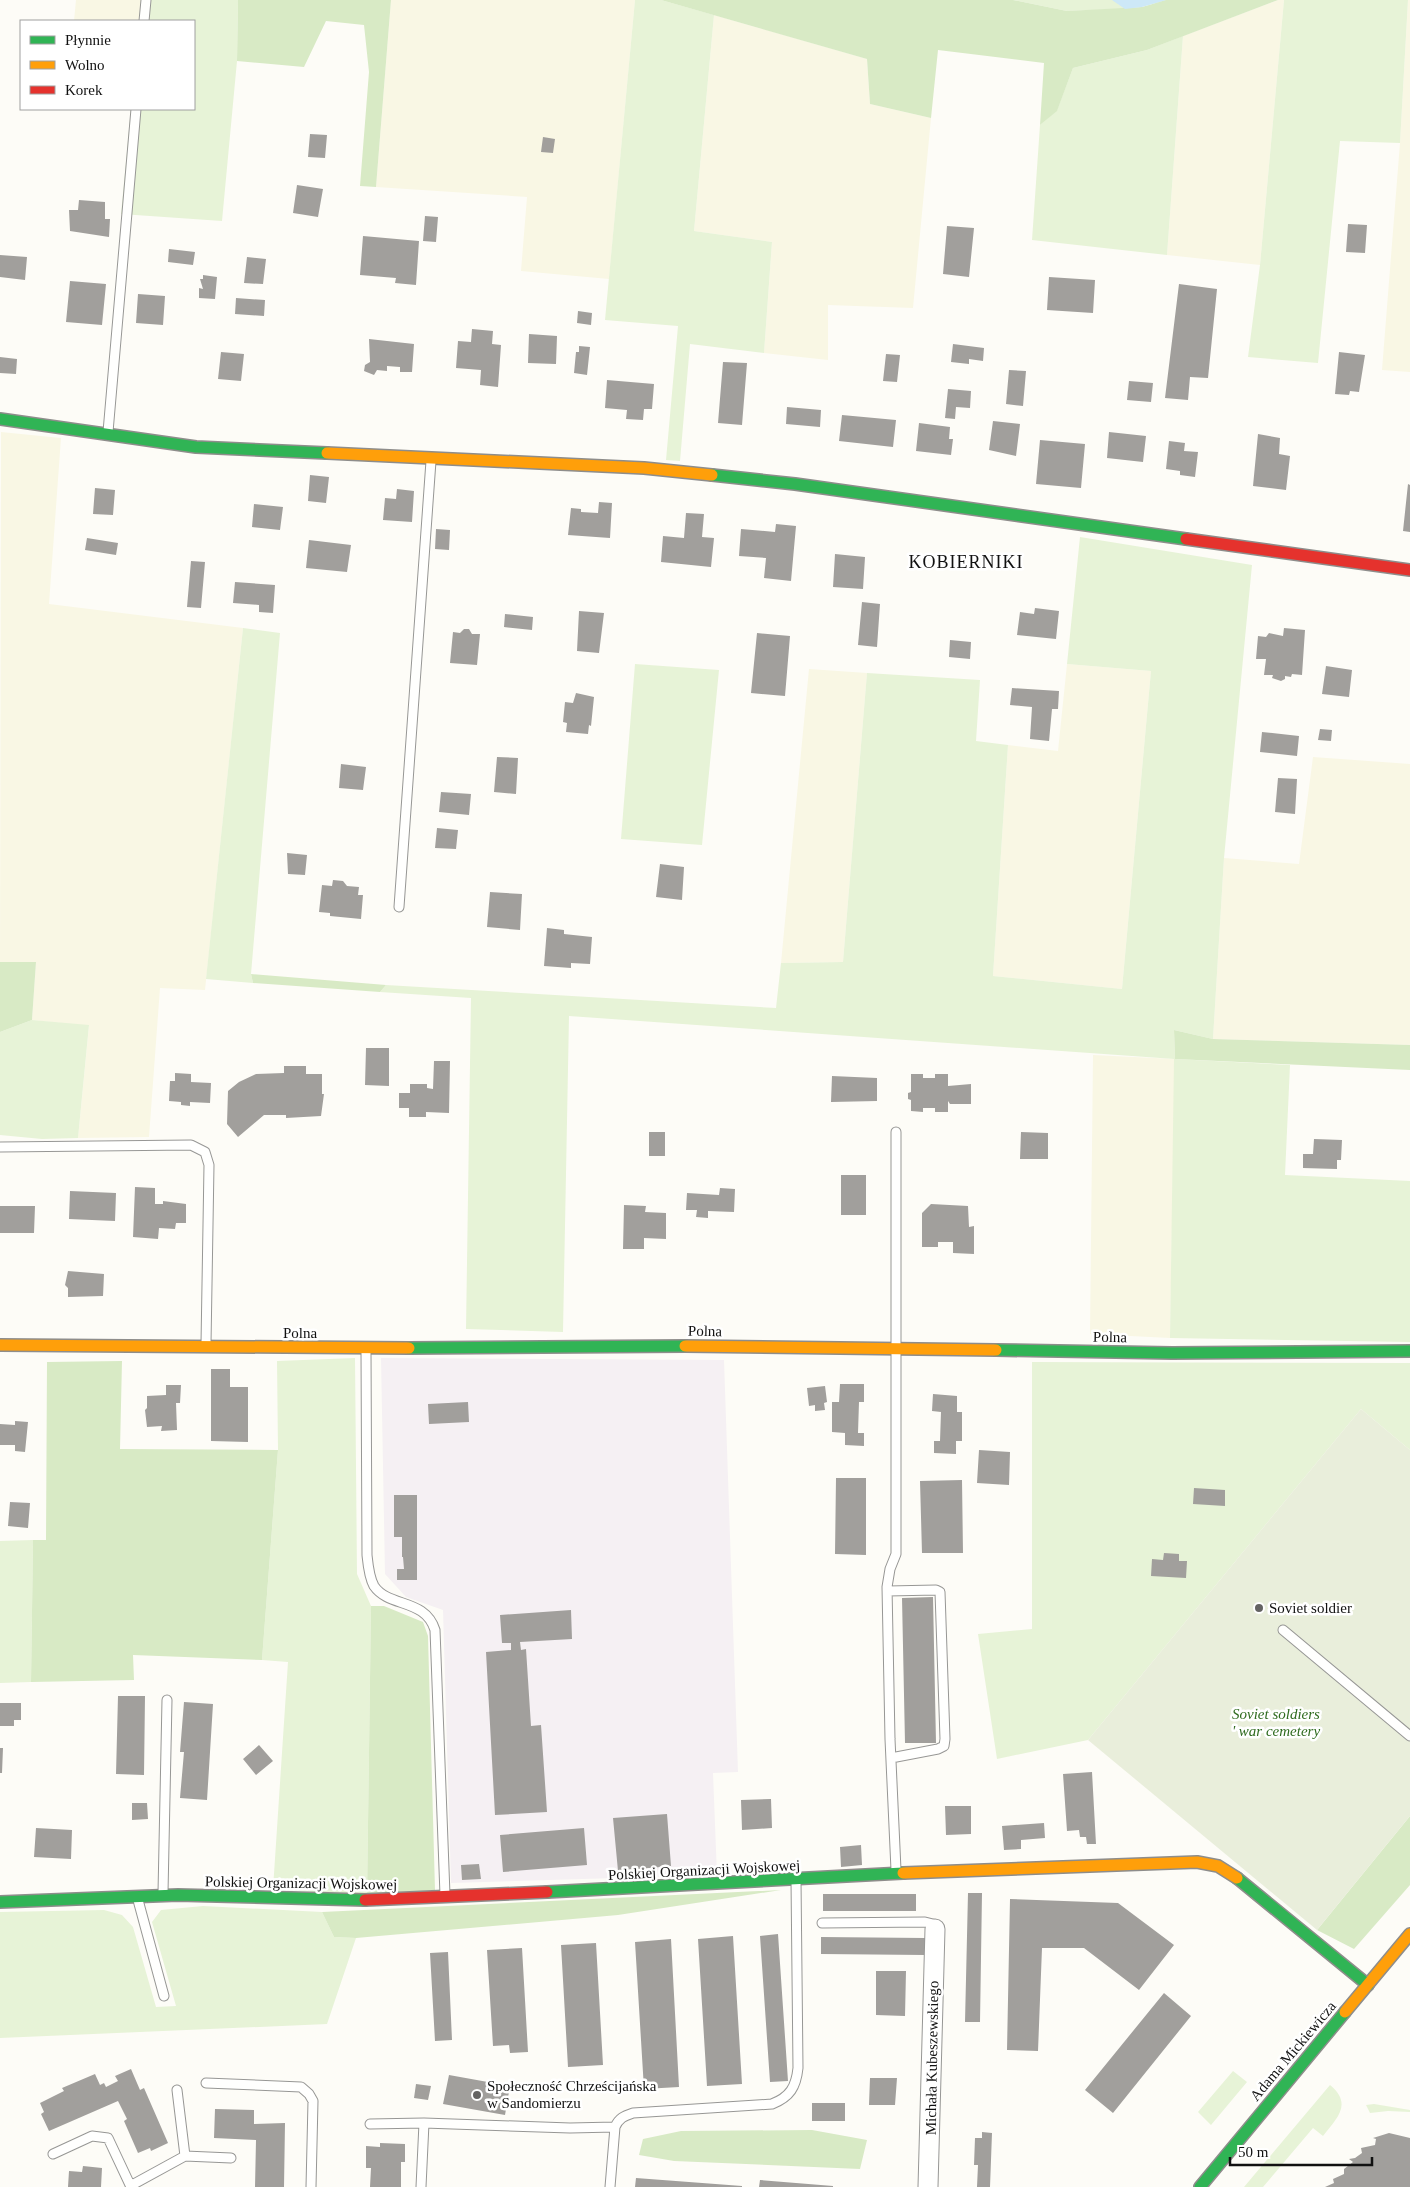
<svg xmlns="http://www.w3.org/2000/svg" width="1410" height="2187" viewBox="0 0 1410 2187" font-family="Georgia,serif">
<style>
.industrial{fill:#f5f0f3}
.farmland{fill:#f9f7e4}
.green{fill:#e7f3d7}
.forest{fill:#d8eac5}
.cemetery{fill:#e9eedb}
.water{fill:#cde8f7}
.building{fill:#a19f9c}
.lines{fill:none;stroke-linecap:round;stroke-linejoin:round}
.lane-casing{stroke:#979795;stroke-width:11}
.street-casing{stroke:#979795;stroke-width:21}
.fast-casing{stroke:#8e8d8b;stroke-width:14}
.slow-casing{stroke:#8e8d8b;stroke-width:14}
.jam-casing{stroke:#8e8d8b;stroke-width:14}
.lane{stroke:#fffffe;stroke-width:9}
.street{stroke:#fffffe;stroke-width:19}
.fast{stroke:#30b455;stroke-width:11}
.slow{stroke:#ff9f0a;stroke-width:11}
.jam{stroke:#e5322d;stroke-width:11}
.poi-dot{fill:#646362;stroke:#fff;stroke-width:2}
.labels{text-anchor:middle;stroke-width:5;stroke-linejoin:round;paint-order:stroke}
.street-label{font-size:15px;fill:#111;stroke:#fff}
.poi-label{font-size:15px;fill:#111;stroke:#fff;text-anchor:start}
.park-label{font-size:15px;font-style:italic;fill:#2f6b1f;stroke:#fff}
.quarter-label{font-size:18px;letter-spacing:1px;fill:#111;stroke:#fff}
</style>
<rect width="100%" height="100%" fill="#fdfcf7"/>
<path class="industrial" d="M381,1358L724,1360L738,1772L713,1773L717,1875L451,1883L443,1610L406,1597L385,1574Z"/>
<path class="farmland" d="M76,0H141L139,21H74Z
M391,0H635L609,279L521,271L527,197L376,187Z
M1278,0H1284L1260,265L1167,255L1183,36Z
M1408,0H1410V372L1382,370L1400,143Z
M714,15L867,59L870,104L931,118L913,308L828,305V360L764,353L772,242L694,231Z
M1,432L61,438L49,604L243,628L205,990L160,988L149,1137L78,1138L89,1026L32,1020L36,962H0Z
M1067,664L1151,671L1122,989L993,976L1008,745L1058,751Z
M809,669L867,673L843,962L781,963Z
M1313,757L1410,764V1045L1213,1039L1224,858L1299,864Z
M1093,1055L1175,1059L1170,1338L1090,1334Z"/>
<path class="green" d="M141,0H238L237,61L222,221L121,214L131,109H194V21H139Z
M635,0H661L714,15L694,231L772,242L764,353L690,344L680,461L666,460L678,326L605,320Z
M1013,0H1173L1125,9L1067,11Z
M1284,0H1408L1400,143L1340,141L1318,363L1248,357L1260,265Z
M1183,36L1167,255L1032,240L1040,125L1057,110L1073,68L1147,50Z
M1080,537L1252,565L1224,858L1213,1039L1174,1030L1175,1059L1290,1065L1285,1175L1410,1181V1342L1170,1338L1174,1059L569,1016L563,1332L466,1329L471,998L380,992L386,985L776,1008L781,963L843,962L867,673L980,680L976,741L1008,745L993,976L1122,989L1151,671L1067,664Z
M243,628L280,633L251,974L253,983L206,979Z
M635,664L719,670L702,845L621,839Z
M32,1020L89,1025L78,1138L42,1139L0,1135V1032Z
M355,1358L357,1574L371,1606L367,1896L273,1889L288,1662L262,1660L278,1450L277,1361Z
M1032,1362L1410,1363V1450L1361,1409L1088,1740L997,1759L978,1634L1032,1629Z
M33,1540L31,1682L0,1683V1541Z
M203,1906L322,1912L334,1937L356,1938L327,2024L0,2038V1912L104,1910L122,1915L133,1927L156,2007L176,2006L152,1922L161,1910Z
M1233,2071L1247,2082L1211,2125L1198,2112Z
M1330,2085C1353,2104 1337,2118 1323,2136L1313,2128L1263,2187H1244Z
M1374,2104L1410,2110V2112L1388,2111L1370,2113L1366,2105Z"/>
<path class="forest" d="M238,0H391L376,187L360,186L369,72L364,25L326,21L304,67L237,61Z
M661,0H1013L1067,11L1142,7L1166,0H1278L1147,50L1073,68L1057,111L1040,125L1044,63L938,50L931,118L870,104L867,59Z
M0,962H36L32,1020L0,1032Z
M251,974L386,985L380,992L253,983Z
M1174,1030L1213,1039L1410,1045V1070L1175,1059Z
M122,1361L120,1449L278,1450L262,1660L133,1655L134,1680L31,1682L33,1540H46L47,1362Z
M371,1606H384L423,1622L428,1636L435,1890L367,1896Z
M1410,1816V1885L1354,1949L1317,1930Z
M781,1890L618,1915L356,1938L334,1937L322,1912Z
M812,2130L867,2140L860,2169L674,2161L639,2155L643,2139L681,2131Z"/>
<path class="cemetery" d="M1361,1409L1410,1450V1816L1317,1930L1088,1740Z"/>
<path class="water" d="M1112,0H1166L1142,7L1125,9Z"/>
<path class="building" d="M310,134L327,135L325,158L308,157Z
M543,137L555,139L553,153L541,152Z
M297,185L323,189L318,217L293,213Z
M79,200L105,202V219H110L109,237L70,231L69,210H78Z
M425,216L438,217L436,242L423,241Z
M1348,224L1367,225L1365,253L1346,252Z
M947,226L974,228L969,277L943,274Z
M363,236L419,241L416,285L395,283L396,278L360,275Z
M169,249L195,252L193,265L168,262Z
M0,255L27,257L25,280L0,277Z
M247,257L266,259L263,284L244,283Z
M203,275L217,277L215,299L199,298V288L203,289L200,279H203Z
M1049,277L1095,280L1093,313L1047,310Z
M70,281L106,284L102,325L66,322Z
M1179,284L1217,289L1208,378L1190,377L1188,400L1165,398Z
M138,294L165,296L163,325L136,323Z
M236,298L265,300L264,316L235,314Z
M578,311L592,313L591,325L577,323Z
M472,329L493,331L492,344L501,345L498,387L480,385L481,370L456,368L458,341L471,342Z
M529,334L557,336L556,364L528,363Z
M369,339L414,344L412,372H400V367L387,366V371L377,370L374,375L364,371L365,365L370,362Z
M953,344L984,348L983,361L969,359V364L951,362Z
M579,346L590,347L587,375L574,373L576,352H579Z
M221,352L244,354L241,381L218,379Z
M1339,352L1365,355L1359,392L1350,391L1349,395L1335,394Z
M886,354L900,355L897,382L883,381Z
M0,357L17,359L16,374L0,373Z
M723,362L747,363L742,425L718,423Z
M1009,370L1026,371L1023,406L1006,404Z
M607,380L654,384L652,409H644L643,420L626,419L627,410L605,408Z
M1129,381L1153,383L1151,402L1127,400Z
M948,389L971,391L970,408L956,407L955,419L945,418Z
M787,407L821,410L820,427L786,424Z
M842,415L896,420L893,447L839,441Z
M993,421L1020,424L1016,456L989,450Z
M919,423L950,427L949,439H953L951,455L916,451Z
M1109,432L1146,436L1143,462L1107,458Z
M1258,434L1280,438L1279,454L1290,456L1286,490L1253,486Z
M1040,440L1085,444L1081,488L1036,484Z
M1169,441L1185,443L1184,451L1198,452L1195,477L1180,475V471L1166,469Z
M310,475L329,477L326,503L308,501Z
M1408,484L1410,485V532L1403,531Z
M95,488L115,490L113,515L93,514Z
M397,489L414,491L412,522L383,520L385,498L396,499Z
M599,502L612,503L610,538L568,535L571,508L581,509V512L598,513Z
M254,504L283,507L280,530L252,527Z
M686,513L704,514L702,537L714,538L711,567L661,562L663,536L684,538Z
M776,524L796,526L791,581L764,578L766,558L739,556L741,529L775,532Z
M436,529L450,530L449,550L435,549Z
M87,538L118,543L116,555L85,550Z
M309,540L351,545L347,572L306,568Z
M835,554L865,557L863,589L833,587Z
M191,561L205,562L201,608L187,607Z
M235,582L275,585L273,613L259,612V605L233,603Z
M862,602L880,604L877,647L858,645Z
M1035,608L1059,611L1056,639L1017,635L1020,612L1034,614Z
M579,611L604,613L599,653L577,651Z
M505,614L533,617L532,630L504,627Z
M1284,628L1305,630L1302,675L1292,674L1291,677L1285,676V679L1281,681L1272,678L1273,675H1264L1266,659H1256L1258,636L1266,637L1269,633L1283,636Z
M464,629H469L472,634H480L477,665L450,663L453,632L460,633Z
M757,633L790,636L785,696L751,693Z
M950,640L971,642L970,659L949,657Z
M1326,666L1352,670L1349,697L1322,694Z
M1012,688L1059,691L1058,709H1052L1049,741L1030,739L1032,707L1010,705Z
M576,693L594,697L591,726L589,725L588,734L566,732L567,723L563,722L565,702L573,703Z
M1320,729L1332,730L1331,741L1318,740Z
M1262,732L1299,736L1297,756L1260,752Z
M497,757L518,758L516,794L494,792Z
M341,764L366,767L363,790L339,788Z
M1278,778L1297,779L1295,814L1275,812Z
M441,792L471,794L469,815L439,812Z
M437,828L458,830L456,849L435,848Z
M287,853L307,855L305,875L288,874Z
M660,864L684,867L682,900L656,897Z
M333,880L343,881L347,886L359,887L358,895H363L361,919L330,916V913L319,912L322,885L332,886Z
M490,892L522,894L520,930L487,927Z
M547,928L564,930V934L592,937L590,964L571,963V968L544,966Z
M366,1048H389V1086L365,1085Z
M434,1061H450L449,1113L426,1112V1117H409V1108H399V1093H410V1084H427V1088L433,1089Z
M284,1066H306V1074H322V1094H324L321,1116L286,1118V1115H264L238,1137L227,1124L228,1091L239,1082L256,1074L284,1073Z
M175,1073L191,1074V1082L211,1083L210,1103L190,1102V1106L181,1105V1102L169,1101L170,1081H175Z
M911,1074H923V1078H935V1074H948V1086L971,1084V1104H950L948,1101V1112H935V1108H923V1112L911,1111V1100L908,1099V1093L911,1092Z
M832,1076L877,1078V1101L831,1102Z
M649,1132H665V1156H649Z
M1021,1132L1048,1133V1159H1020Z
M1314,1139L1342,1140L1341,1160H1337V1169L1303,1168V1154H1313Z
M841,1175H866V1215H841Z
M135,1187L155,1188V1204H163V1201L186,1204V1223H176L175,1229L159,1228L158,1239L133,1237Z
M720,1188L735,1189L734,1212L708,1211V1218L696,1217L697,1210H686L687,1193L719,1195Z
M70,1191L116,1193L115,1221L69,1219Z
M931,1204L968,1206L969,1227L974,1226V1254L953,1253V1242H938V1247H922V1213Z
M624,1205L646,1206L645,1212L666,1213V1239L644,1238V1249H623Z
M0,1206H35L34,1233H0Z
M68,1271L104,1274L103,1296L68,1297V1288L65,1285Z
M211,1369H230V1387H248V1442L211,1441Z
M840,1384H864V1402H859L858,1433H864V1446L845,1445V1433L832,1432V1402H839Z
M166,1385H181L180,1403H176L177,1430L161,1431L162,1426L147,1427L145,1410L147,1408V1396L166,1395Z
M825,1386L827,1402L824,1403L825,1410L815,1411V1405L809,1406L807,1388Z
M933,1394L957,1396V1412H962V1441H956V1454L934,1453V1441H940L941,1412L932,1411Z
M468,1402L469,1422L429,1424L428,1404Z
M15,1421L28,1422L25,1452L15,1451V1445H0V1424L15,1425Z
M979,1450L1010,1452L1009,1485L977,1483Z
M836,1478H866V1555L835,1554Z
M962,1480L963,1553H922L920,1481Z
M1194,1488L1225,1490V1506L1193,1504Z
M394,1495H417V1580H397V1569H404L403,1557H402V1537H394Z
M10,1502L30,1503L28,1528L8,1526Z
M1164,1553L1179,1554V1561H1187L1186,1578L1151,1576L1152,1559L1163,1560Z
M933,1597L936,1743H905L902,1598Z
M571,1610L572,1639L520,1642L521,1650L526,1649L531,1726L541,1725L547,1812L495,1815L486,1652L511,1650V1643H502L500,1615Z
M118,1696H145L144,1775L116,1774Z
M184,1702L213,1704L207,1800L180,1798L184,1752H180Z
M0,1703H21V1720H14V1726H0Z
M259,1745L273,1761L256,1775L243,1759Z
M0,1748H3L2,1773H0Z
M1092,1772L1096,1844H1087L1086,1837H1080L1079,1830L1067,1831L1063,1774Z
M771,1799L772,1828L742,1830L741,1800Z
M132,1803H147L148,1819L132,1820Z
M945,1806H971V1834L946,1835Z
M667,1814L671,1866L618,1871L613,1818Z
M1044,1823L1045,1838L1021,1840V1849L1004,1850L1002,1826Z
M36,1828L72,1830L71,1859L34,1857Z
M584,1828L587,1865L503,1872L500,1835Z
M861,1845L862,1865L841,1867L840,1847Z
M479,1864L481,1879L462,1880L461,1865Z
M968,1893H982L980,2022H965Z
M823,1894H916V1911H823Z
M1010,1899L1118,1903L1174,1945L1139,1990L1084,1948H1042L1038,2051L1007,2050Z
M778,1934L788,2081L770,2082L760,1936Z
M733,1936L742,2084L707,2086L698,1939Z
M821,1937L925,1938V1955L821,1954Z
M671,1939L679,2087L644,2089L635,1942Z
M596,1943L603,2065L568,2067L561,1945Z
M522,1948L528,2052L510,2053L509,2045L493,2046L487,1950Z
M448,1952L452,2040L435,2041L430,1953Z
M876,1971H906L905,2016L876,2015Z
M1164,1993L1191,2016L1113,2113L1085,2090Z
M131,2069L140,2090L144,2088L168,2143L151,2151L150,2148L138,2153L124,2121L127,2119L118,2101L49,2131L41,2114L44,2112L40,2103L64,2091L62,2088L95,2074L100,2085L104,2083L106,2087L118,2081L115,2076Z
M449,2075L510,2086L505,2115L443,2104Z
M870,2078H897L895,2105H869Z
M416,2084L431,2086L428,2100L414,2098Z
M812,2103H845V2121H812Z
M215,2109L254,2110V2124L285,2123L284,2187H255L256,2140L214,2138Z
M982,2132L992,2133L990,2187H977L978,2165H974L975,2138H982Z
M1389,2133L1410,2138V2187H1325L1334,2183L1333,2179L1344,2174V2169L1353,2162L1349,2159L1355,2158L1362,2153L1361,2148L1375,2145L1376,2139L1373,2138Z
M380,2143L405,2144V2162H401V2187H370L371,2168H366V2146L380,2147Z
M83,2166L102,2168L101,2187H68L69,2171L82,2172Z
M636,2178L742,2186V2187H635Z
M760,2180L833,2186V2187H759Z"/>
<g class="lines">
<defs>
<path id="lane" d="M144,21L146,0
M108,432L136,109
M399,907L431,461
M0,1147L191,1145L205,1152L209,1165L206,1344
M366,1351L367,1555C368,1565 369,1577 374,1586C389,1608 425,1598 435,1630L445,1895
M888,1591L936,1590L940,1592L945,1739L944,1746L938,1749L891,1758
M1283,1630L1410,1736
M896,1870L890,1739L887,1587L890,1569L896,1554V1132
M163,1893L167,1700
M138,1900L164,1996
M822,1923L925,1922L933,1924L935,1929
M206,2083L301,2087L309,2094L313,2101L311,2187
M370,2124L424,2123
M53,2154L92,2136L108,2138L131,2187
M185,2156L231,2158
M132,2185L185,2156L177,2090
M421,2187L424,2123L570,2128L615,2127
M610,2187L615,2127C619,2118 624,2116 633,2113L772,2104C790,2097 796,2087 798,2068L796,1880"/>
<path id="street" d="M928,2187L935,1929"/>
<path id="fast" d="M0,419L196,447L327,453
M712,475L795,484L1186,539
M409,1348L685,1346
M996,1350L1172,1353L1410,1351
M1237,1878L1368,1985
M547,1892L903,1873
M0,1902L178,1895L365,1900
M1200,2187L1345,2012"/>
<path id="slow" d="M327,453L644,468L712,475
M0,1345L409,1348
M685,1346L996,1350
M903,1873L1197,1862L1218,1866L1237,1878
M1345,2012L1410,1934"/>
<path id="jam" d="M1186,539L1410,570
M365,1900L547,1892"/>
</defs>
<use href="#lane" class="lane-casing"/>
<use href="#street" class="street-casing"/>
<use href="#fast" class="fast-casing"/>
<use href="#slow" class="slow-casing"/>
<use href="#jam" class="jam-casing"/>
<use href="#lane" class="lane"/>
<use href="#street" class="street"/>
<use href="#fast" class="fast"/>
<use href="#slow" class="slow"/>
<use href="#jam" class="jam"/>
</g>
<g class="poi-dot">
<circle cx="1259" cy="1608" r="5"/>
<circle cx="477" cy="2095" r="5"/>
</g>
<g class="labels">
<g class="street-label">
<text transform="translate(705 1331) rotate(1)" y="5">Polna</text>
<text x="300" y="1338">Polna</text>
<text transform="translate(1110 1337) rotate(1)" y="5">Polna</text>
<text transform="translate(704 1870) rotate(-3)" y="5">Polskiej Organizacji Wojskowej</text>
<text transform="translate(301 1883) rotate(1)" y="5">Polskiej Organizacji Wojskowej</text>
<text transform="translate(1293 2051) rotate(-50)" y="5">Adama Mickiewicza</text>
<text transform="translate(932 2058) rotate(-89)" y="5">Michała Kubeszewskiego</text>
</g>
<g class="poi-label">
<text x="1269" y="1613">Soviet soldier</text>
<text x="487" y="2091">Społeczność Chrześcijańska<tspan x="487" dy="17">w Sandomierzu</tspan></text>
</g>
<g class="park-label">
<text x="1276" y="1719">Soviet soldiers<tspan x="1276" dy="17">' war cemetery</tspan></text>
</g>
<g class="quarter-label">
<text x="966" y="568">KOBIERNIKI</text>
</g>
</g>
<rect x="20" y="20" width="175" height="90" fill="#ffffff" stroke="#a0a0a0"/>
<rect x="30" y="36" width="25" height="8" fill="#30b455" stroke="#a0a0a0"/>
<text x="65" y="45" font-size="15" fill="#111111">Płynnie</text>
<rect x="30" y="61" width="25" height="8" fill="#ff9f0a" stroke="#a0a0a0"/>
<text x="65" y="70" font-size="15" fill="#111111">Wolno</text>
<rect x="30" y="86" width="25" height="8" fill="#e5322d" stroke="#a0a0a0"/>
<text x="65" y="95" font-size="15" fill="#111111">Korek</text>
<path d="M1230 2157v8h142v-8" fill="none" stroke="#111111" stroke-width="2.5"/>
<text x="1238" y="2157" font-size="15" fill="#111111" stroke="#ffffff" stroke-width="4" paint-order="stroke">50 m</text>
</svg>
